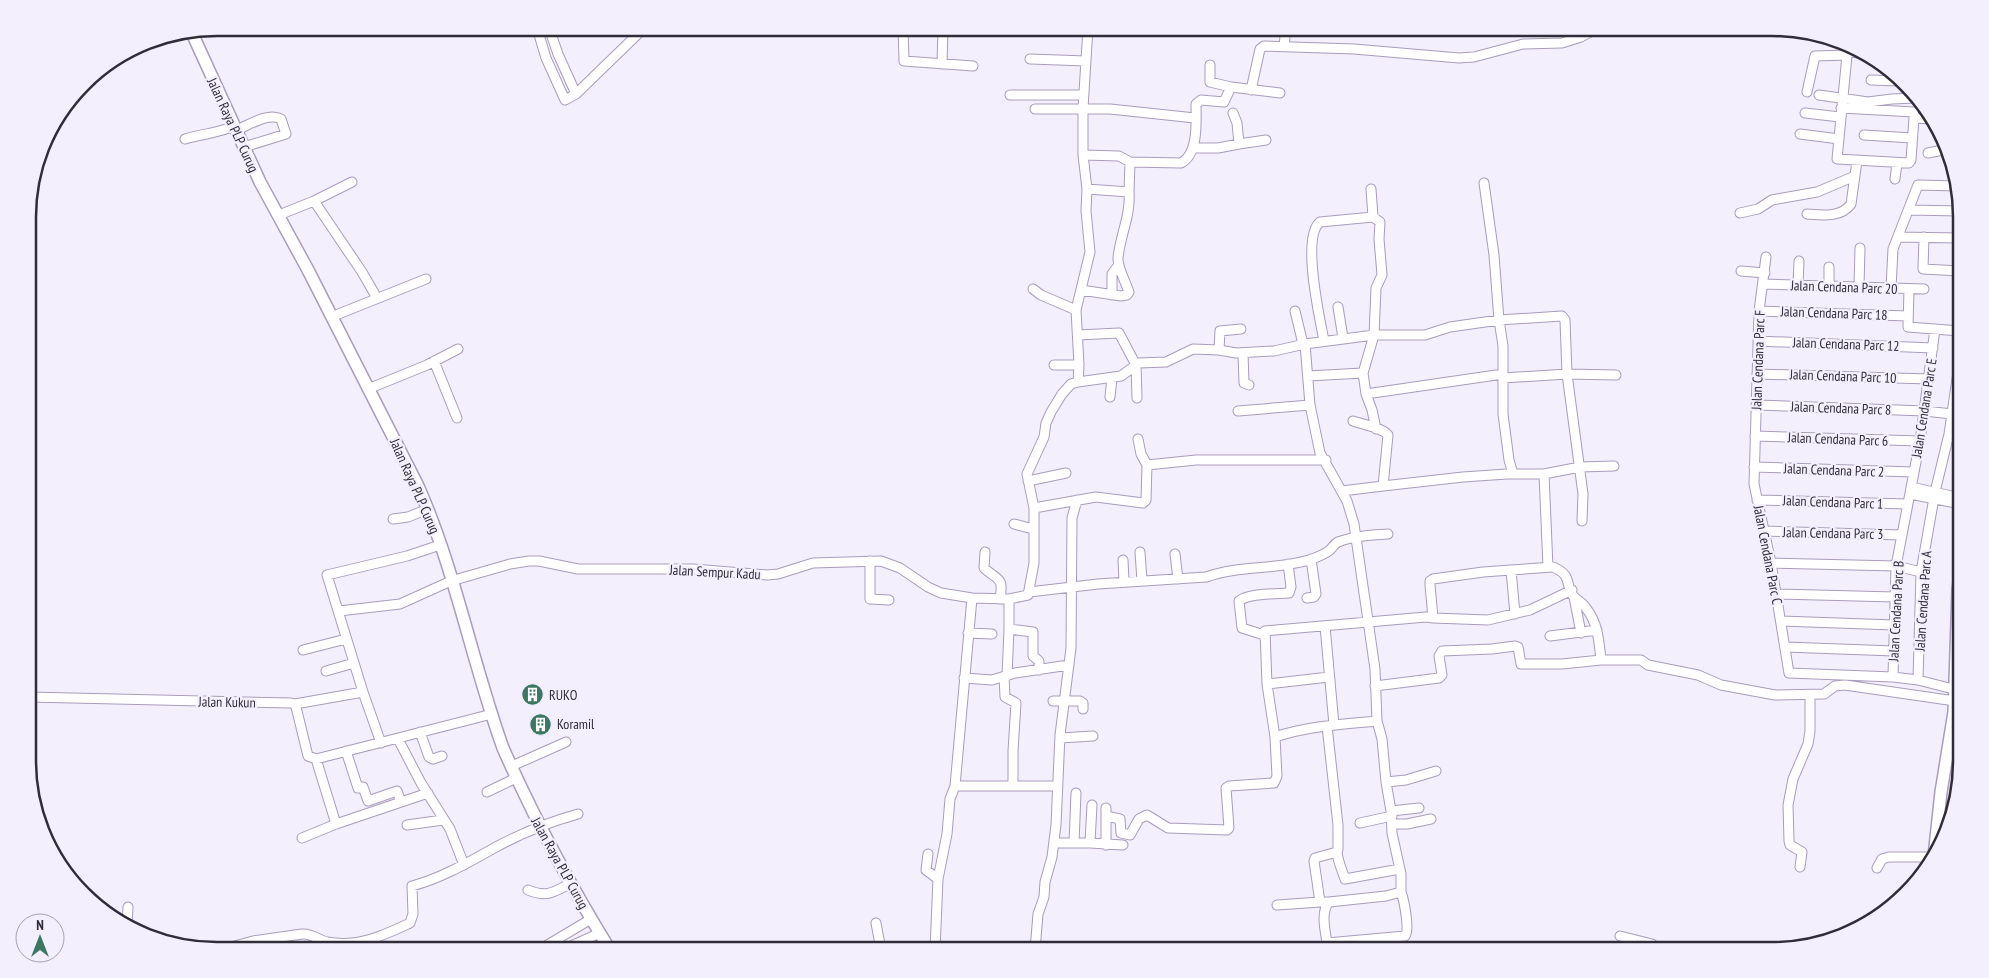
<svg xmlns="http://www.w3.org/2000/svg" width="1989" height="978" viewBox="0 0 1989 978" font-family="'PT Sans Narrow',sans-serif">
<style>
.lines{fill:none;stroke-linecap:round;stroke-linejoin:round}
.minor-casing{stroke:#a99cbc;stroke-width:11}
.major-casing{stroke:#a99cbc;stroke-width:14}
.minor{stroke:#fff;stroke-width:9}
.major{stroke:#fff;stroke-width:11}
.labels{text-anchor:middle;stroke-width:4.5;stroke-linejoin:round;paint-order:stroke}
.street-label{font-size:14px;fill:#312c39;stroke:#f4effd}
.poi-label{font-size:14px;fill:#312c39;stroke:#f4effd;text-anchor:start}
.rim{fill:none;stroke:#312c39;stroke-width:2.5}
</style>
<rect width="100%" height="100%" fill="#f4effd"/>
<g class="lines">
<defs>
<path id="minor" d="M537,28L546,58L565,100L576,94L644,28
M549,28L558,54L576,94
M903,28L904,61L973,66
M1848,45L1837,159L1909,163L1911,160L1914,118
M1284,46L1286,28
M1847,51L1863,54
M1030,59L1086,61
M942,64L943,28
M1210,65V82L1231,87
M1871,80L1897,81
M1251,90L1260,49L1264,46L1354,49L1459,58L1474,57L1523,44L1562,43L1581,37L1598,28
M1807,92L1815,56L1847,55
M1010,95H1084
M1819,95L1868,102L1892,99L1915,98
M1841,108L1914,112
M1035,109H1110L1195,118
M1805,113L1840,117
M1914,114V118L1932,119
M237,130C249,125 268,112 281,119L286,134L244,147
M1800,134L1839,139
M1864,135L1912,138
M185,139C201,134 219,133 234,126
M1239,144L1266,140
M1193,148H1218L1239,144L1237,123L1233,113
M1928,153L1948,149
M1083,155L1119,156L1130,162L1181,163C1199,154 1196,120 1196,104L1201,100L1224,102L1231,87L1280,93
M1895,179L1897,163
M1484,183L1494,255L1499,320L1503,346V374
M1129,192L1130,162
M314,201L352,182
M1909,210L1960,211
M1740,213L1758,209L1772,200L1817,192L1855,176
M1807,214C1822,215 1841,218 1851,204L1857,161
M279,215L314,201L362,272L377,298
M1898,237L1960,238
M1924,237L1923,269L1960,271
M1766,257L1759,311L1754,484L1771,563L1789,673L1893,677L1918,680L1961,691
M1741,271L1765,273
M1764,284L1924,289
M1798,285L1799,261
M1829,286V267
M1859,287L1860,248
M1891,288L1893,249L1918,185L1958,186
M1033,289L1041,295L1076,310
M1909,289L1908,327L1960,331
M1081,290L1121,296L1127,295L1129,292C1126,283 1117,266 1118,258C1120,236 1131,215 1129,192L1087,189
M1112,295V274L1118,266
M1338,307L1343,338
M1295,311L1303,344
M1759,311L1908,316
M331,317L426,279
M1078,335L1119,333L1136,365L1137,398
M1324,341C1320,319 1301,237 1320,222L1373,217L1371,189
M1758,341L1933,348
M1305,344L1374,335H1425L1450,327L1499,320L1562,316L1565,320L1567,374L1583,494L1582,521
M1219,350L1236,353L1274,351L1305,344L1310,405L1320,453L1347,501L1354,524L1375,669L1377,721L1382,739L1386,782L1391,811L1392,833L1401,874V892L1386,896L1329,902C1319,913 1327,937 1328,950
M1243,353L1244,383L1249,385
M434,361L457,418
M1054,365H1079
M1757,374L1929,379
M1308,376L1363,373
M1503,378L1567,374L1616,375
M1078,382L1121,376L1139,363L1166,362L1193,349L1219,350L1220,331L1241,329
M368,389L427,365L458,349
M1366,394L1363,373L1374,335L1376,288L1382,275L1379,239L1380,222L1373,217
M1110,397L1112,378
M1756,405L1925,411L1952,414
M1238,411L1310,405
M1353,421C1362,424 1383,428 1388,435L1383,486L1463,477L1507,474H1544L1580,467L1614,466
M1376,429L1372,410L1366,394L1503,374V414L1509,460L1513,474
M1755,436L1920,441
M1138,439L1141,454L1147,465L1196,460H1326
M1754,467L1914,472
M1544,474L1548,567
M1028,481L1066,473
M1911,487L1961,498
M1342,491L1383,486
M1910,494L1961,504
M1757,500L1908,504
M1034,508L1096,497L1143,503L1146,500L1147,465
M393,519L408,517L428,509
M1014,524L1033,529
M1764,531L1902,535
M985,552L984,568C998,581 1004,576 1000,599
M1140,552L1142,581
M1175,554L1178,579
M1123,560L1124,581
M870,561V599L889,600
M1771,563L1896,566L1921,572
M1511,570L1515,614
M1029,592L1098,584L1206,577C1239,565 1276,570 1309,560C1315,558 1325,554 1330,550C1333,547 1334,544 1338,542C1354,536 1371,535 1388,534
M1776,594L1895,597
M1574,597L1581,633
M1307,598L1314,597L1316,594L1311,559
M1009,599V629L1033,632V656L1039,661V670
M339,611L400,604L451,581L510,564L529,561H539L578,569H693L767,575L778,574L813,563L881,561L900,568L928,587L941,593L972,598
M1433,618L1488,620L1530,610L1572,590
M1781,621L1894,625
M1325,626L1334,725
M968,633L992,634
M1264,635L1242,628L1239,601C1249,593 1276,594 1289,593L1291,587L1288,564
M1550,636L1597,630
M1785,647L1894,651
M303,650L346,639
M326,671L354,663
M1004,676L1005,697L1016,703L1013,751V786
M1007,676L1009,629
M1329,677L1267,684L1265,631L1426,617L1433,618L1430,585V581L1433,579L1483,572L1553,567C1574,576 1564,585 1574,597C1578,601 1583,603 1586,608C1598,623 1599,641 1601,660H1641L1648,665L1698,675L1721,685L1775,695L1824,694L1835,686L1845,685L1955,701
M1893,677L1896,566L1920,441L1935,329
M964,678L992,680L1015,673L1069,665
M1918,680L1921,572L1935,492L1949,434L1960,358
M1267,684L1275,737
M1375,686L1439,678L1442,675L1439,656L1442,651L1492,649L1515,646L1518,647L1521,664H1562L1601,660
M29,697L291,703L295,704L297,711L308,756L316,759L492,714
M1053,701H1080L1083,703V709
M295,704L363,692
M1327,726L1338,825V849L1337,852L1315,858L1314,861L1320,902H1329
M420,732L429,757L433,759L442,756
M1060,738L1093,736
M398,739L421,783L450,829L464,865
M381,743L363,692L327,575L407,556L440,545
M346,751L358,788L363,787L368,801L397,791L401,802
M316,759L336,824
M510,764L514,765L566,742
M1386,782L1406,780L1436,771
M955,786H1057
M487,792L516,778
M1106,808V845
M1391,811L1419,808
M1106,816L1120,819L1121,833L1130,835L1139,819L1147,815L1168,828L1227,830L1229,828L1226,788L1229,786L1274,783L1277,776L1275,737C1308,726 1343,724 1377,721
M1360,823L1392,816
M1392,824H1407L1431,819
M407,825L443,820
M302,838L336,824L428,793
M1054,843H1074L1076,793
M1074,843H1090L1092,805
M1090,843L1123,845
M1337,852C1338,862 1342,870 1345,879L1400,869
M928,854L926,870L938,879
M1800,867L1802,852L1790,845L1789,841L1788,805L1793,779L1808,744L1810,731V695
M1877,868L1882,859L1889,857H1934
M528,890C547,898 554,892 571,883
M1277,905L1320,902
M876,923L881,950
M127,925L128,907
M1620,936L1652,944V950
M1327,943L1405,936C1410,930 1404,900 1401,892
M564,949L600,933
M220,950L253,941L302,934C312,933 318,940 327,942C358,948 384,935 410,923L413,914L412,886C442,878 469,862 496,847C522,833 549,822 578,814
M539,950L591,919
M935,950L938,879L947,834L950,799L955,786L972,598L1009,599L1028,595L1034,563V508L1027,474L1044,437L1046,423L1051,412L1062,394L1071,384L1078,382L1079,365L1076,310L1090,252L1086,211L1087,189L1083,155V108L1088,28
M1035,950L1038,914L1044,897L1045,882L1052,857L1056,825L1060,735L1071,648L1072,518L1077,500"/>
<path id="major" d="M192,33L260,182L308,270L418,486C455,569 472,662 503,748C534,818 570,885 610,950
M1934,856L1941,792L1954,712L1958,590L1961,567"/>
</defs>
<use href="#minor" class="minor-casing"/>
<use href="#major" class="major-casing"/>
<use href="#minor" class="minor"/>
<use href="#major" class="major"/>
</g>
<defs>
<symbol id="building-disc" viewBox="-11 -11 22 22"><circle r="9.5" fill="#3b7761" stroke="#f4effd"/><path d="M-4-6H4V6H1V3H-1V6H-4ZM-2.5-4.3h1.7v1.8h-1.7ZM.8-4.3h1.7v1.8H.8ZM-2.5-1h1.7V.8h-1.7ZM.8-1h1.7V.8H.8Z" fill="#fff"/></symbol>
</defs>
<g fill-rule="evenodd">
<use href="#building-disc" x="520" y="682" width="25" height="25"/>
<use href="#building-disc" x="528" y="712" width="25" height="25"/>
</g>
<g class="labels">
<g class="street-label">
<text transform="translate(233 125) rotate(65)" y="5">Jalan Raya PLP Curug</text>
<text transform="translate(1844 287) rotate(2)" y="5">Jalan Cendana Parc 20</text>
<text transform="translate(1834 313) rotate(2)" y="5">Jalan Cendana Parc 18</text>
<text transform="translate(1846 344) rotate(2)" y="5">Jalan Cendana Parc 12</text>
<text transform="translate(1758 360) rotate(-88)" y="5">Jalan Cendana Parc F</text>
<text transform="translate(1843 376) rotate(2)" y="5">Jalan Cendana Parc 10</text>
<text transform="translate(1841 408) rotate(2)" y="5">Jalan Cendana Parc 8</text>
<text transform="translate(1924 408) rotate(-81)" y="5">Jalan Cendana Parc E</text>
<text transform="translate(1838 439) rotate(2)" y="5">Jalan Cendana Parc 6</text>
<text transform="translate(1834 470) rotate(2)" y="5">Jalan Cendana Parc 2</text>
<text transform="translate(415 486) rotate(66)" y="5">Jalan Raya PLP Curug</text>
<text transform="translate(1833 502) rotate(2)" y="5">Jalan Cendana Parc 1</text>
<text transform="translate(1833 533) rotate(1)" y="5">Jalan Cendana Parc 3</text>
<text transform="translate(1768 555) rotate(79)" y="5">Jalan Cendana Parc C</text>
<text transform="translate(715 572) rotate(3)" y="5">Jalan Sempur Kadu</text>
<text transform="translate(1923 601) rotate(-86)" y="5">Jalan Cendana Parc A</text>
<text transform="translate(1896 611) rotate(-87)" y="5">Jalan Cendana Parc B</text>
<text transform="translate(227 702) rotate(1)" y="5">Jalan Kukun</text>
<text transform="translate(560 863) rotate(61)" y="5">Jalan Raya PLP Curug</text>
</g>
<g class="poi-label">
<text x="549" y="700">RUKO</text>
<text x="557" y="729">Koramil</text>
</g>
</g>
<path d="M0 0H1989V978H0ZM217 36H1772A181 181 0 0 1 1953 217V761A181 181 0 0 1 1772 942H217A181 181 0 0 1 36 761V217A181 181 0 0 1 217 36Z" fill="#f4effd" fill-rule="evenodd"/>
<path class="rim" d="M217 36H1772A181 181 0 0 1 1953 217V761A181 181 0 0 1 1772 942H217A181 181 0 0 1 36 761V217A181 181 0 0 1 217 36Z"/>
<g transform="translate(40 938)"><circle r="24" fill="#f4effd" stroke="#a6a1af"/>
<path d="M0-4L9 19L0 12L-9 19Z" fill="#3b7761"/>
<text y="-8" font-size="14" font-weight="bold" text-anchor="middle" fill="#312c39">N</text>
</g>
</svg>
